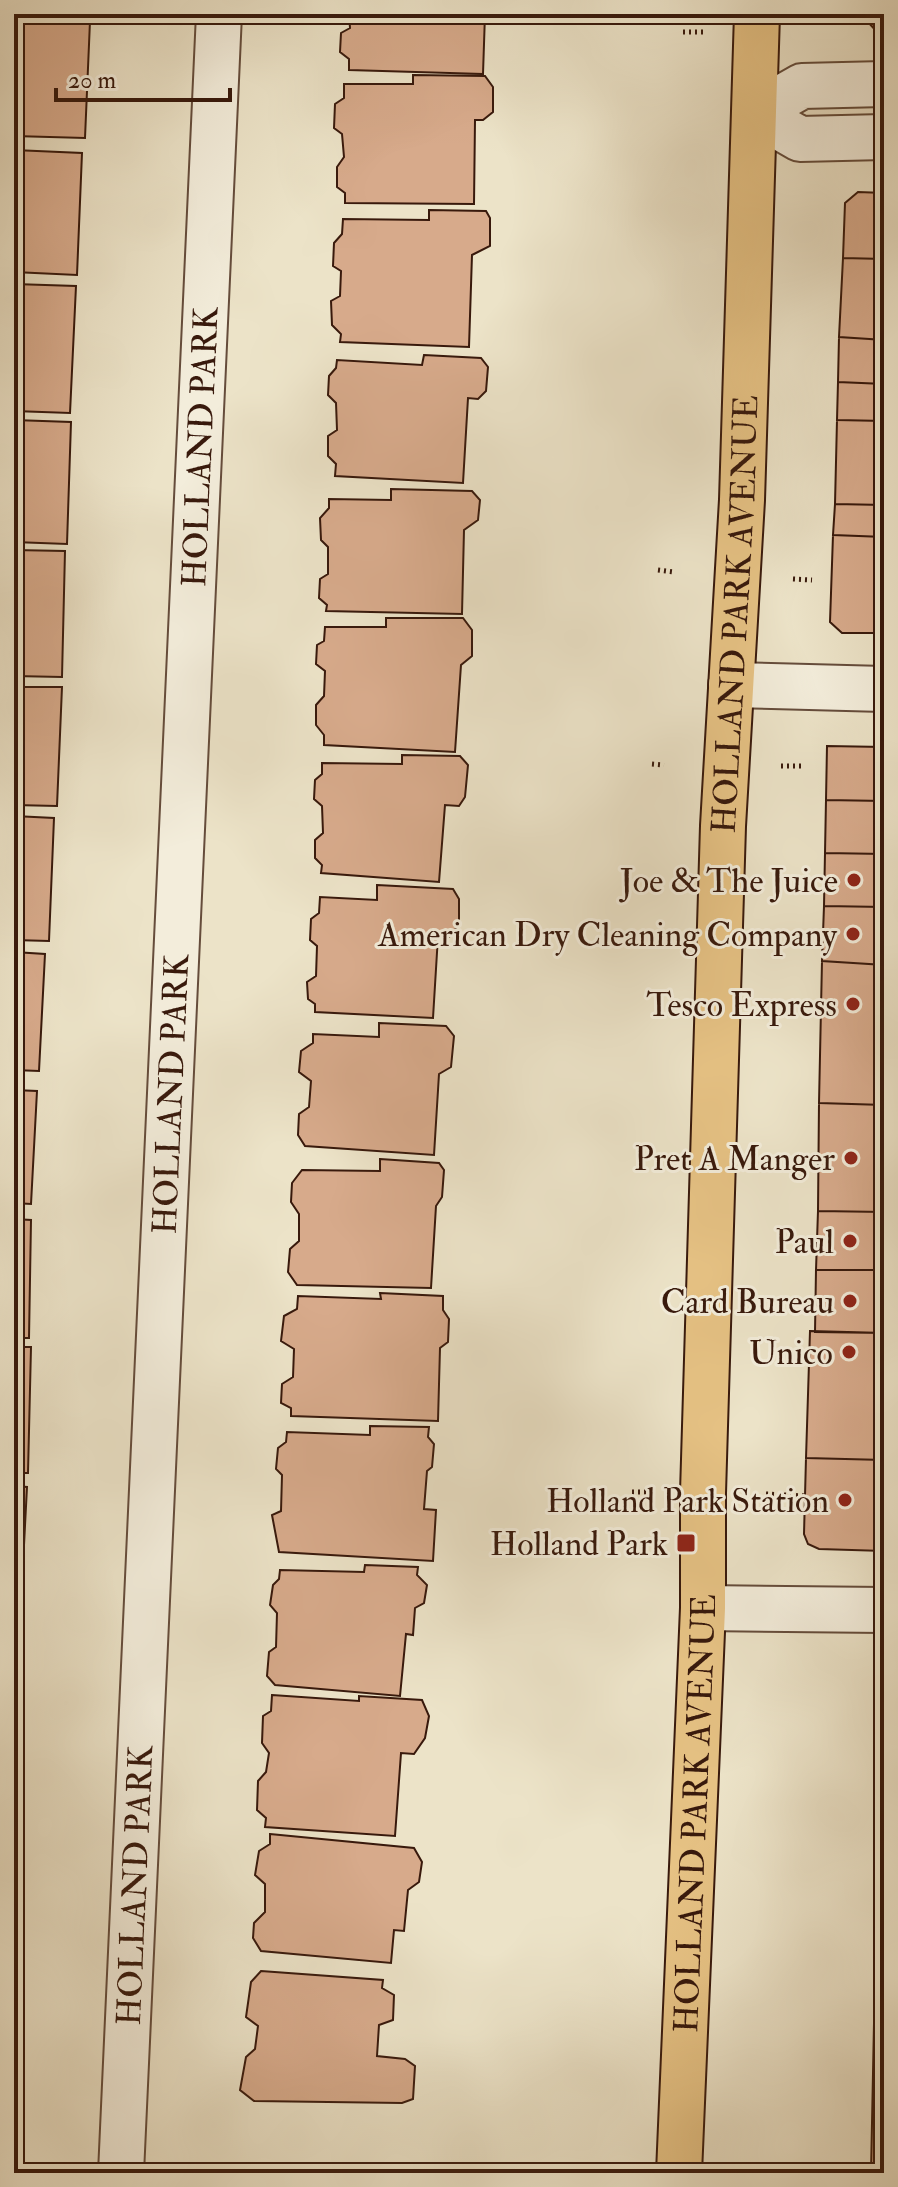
<svg xmlns="http://www.w3.org/2000/svg" width="898" height="2187" viewBox="0 0 898 2187" font-family="'IM FELL Double Pica',serif">
<style>
.building{fill:#d7aa8b;stroke:#38190c;stroke-width:2}
.lines{fill:none;stroke-linecap:round;stroke-linejoin:round}
.minor-casing{stroke:#654c3b;stroke-width:48}
.major-casing{stroke:#38190c;stroke-width:48}
.path{stroke:#38190c;stroke-width:5;stroke-dasharray:2 4;stroke-linecap:butt}
.minor{stroke:#f3eddb;stroke-width:44}
.major{stroke:#e6c284;stroke-width:44}
.poi-dot{fill:#8f2418;stroke:#f3eddb;stroke-width:3}
.labels{text-anchor:middle;stroke-width:6;stroke-linejoin:round;paint-order:stroke}
.street-label{font-size:34px;fill:#38190c;stroke:#f3eddb}
.poi-label{font-size:34px;fill:#38190c;stroke:#f3eddb;text-anchor:end}
</style>
<rect width="100%" height="100%" fill="#ece3c8"/>
<filter id="stains"><feTurbulence type="fractalNoise" baseFrequency=".0025" numOctaves="4"/><feColorMatrix values="0 0 0 0 .2 0 0 0 0 .09 0 0 0 0 .02 0 0 0 .5 -.17"/></filter>
<radialGradient id="worn" r=".72"><stop offset=".6" stop-color="#630" stop-opacity="0"/><stop offset="1" stop-color="#630" stop-opacity=".3"/></radialGradient>
<path class="building" d="M349,14H485L483,74L349,70V59L340,52L341,33L350,28Z
M867,14H884V34H879L867,21Z
M14,18L90,21L85,138L14,136Z
M413,75L485,76L493,87V112L483,120H475L474,204L345,203V193L337,187V167L344,157L342,134L334,128L335,104L344,98V84H413Z
M14,150L82,153L77,275L14,272Z
M858,192L884,193V259L843,258L845,203Z
M429,210L486,211L490,218V246L472,255L469,347L340,342L341,334L332,325L331,301L340,296L341,271L333,266L334,243L342,234L343,219L429,220Z
M843,258L884,259V340L839,337Z
M14,284L76,286L70,413L14,411Z
M839,337L884,340V384L838,382Z
M424,355L481,358L488,367L486,391L478,399L468,398L463,483L335,476L336,464L328,456V436L337,430L336,403L328,395L329,376L336,368L337,360L422,365Z
M838,382L884,384V421L837,420Z
M14,420L71,422L67,544L14,542Z
M837,420L884,421V505L835,504Z
M391,489L472,491L480,500L478,520L464,530L462,614L326,611L327,605L319,598L320,579L328,574V547L321,540L320,518L329,508V499L391,500Z
M835,504L884,505V537L833,535Z
M833,535L884,537V633H842L830,622Z
M14,550L65,551L62,677L14,676Z
M386,618H463L472,630V656L461,665L455,752L324,745V735L316,725V705L324,696L325,671L316,664L317,645L324,641L325,627H386Z
M14,687H62L57,806L14,805Z
M827,746L884,747V801L826,800Z
M402,755L460,756L468,765L465,797L459,806L445,805L439,882L321,873L322,865L315,858V840L323,833L322,806L314,799L315,780L322,774V763L402,764Z
M826,800L884,801V854L825,853Z
M14,816L54,818L49,941L14,940Z
M825,853L884,854V907L824,906Z
M377,885L453,889L459,899V925L449,937L438,936L433,1018L315,1012V1004L308,999L307,982L316,976L317,946L310,940L311,919L319,913L320,897L377,900Z
M824,906L884,907V965L822,961Z
M14,952L45,954L39,1071L14,1070Z
M822,961L884,965V1105L819,1103Z
M379,1023L446,1026L454,1036L451,1067L439,1074L434,1155L305,1146L298,1135L299,1114L309,1107L311,1081L299,1072L301,1051L313,1043V1034L379,1037Z
M14,1090L37,1091L31,1204L14,1203Z
M819,1103L884,1105V1212L818,1211Z
M380,1159L439,1163L444,1170L442,1197L436,1206L431,1288L297,1285L288,1272L290,1249L299,1241V1214L291,1202L292,1183L302,1170L380,1171Z
M818,1211L884,1212V1270H816Z
M14,1219L31,1220L29,1338H14Z
M816,1270H884V1333L815,1332Z
M380,1293L443,1296V1310L449,1319L448,1342L440,1348L438,1421L291,1416V1408L281,1403L282,1384L293,1377L294,1349L281,1341L284,1316L297,1309L298,1296L381,1299Z
M810,1331L884,1333V1460L806,1458Z
M14,1347H31L28,1473H14Z
M370,1426L429,1427L428,1437L434,1444L432,1467L427,1471L424,1509L436,1510L433,1561L279,1552L272,1515L281,1511L282,1475L276,1469L278,1448L286,1442L287,1432L370,1435Z
M806,1458L884,1460V1551L819,1549L808,1544L804,1534Z
M14,1486L27,1487L21,1603H14Z
M365,1565L418,1567L417,1575L427,1585L424,1603L415,1608L413,1635L406,1634L400,1696L275,1685L267,1676L269,1652L276,1647L277,1613L270,1605L273,1585L279,1579L280,1570L364,1572Z
M14,1618H19L14,1726Z
M272,1695L359,1701V1696L422,1700L429,1716L425,1738L414,1754L401,1753L395,1836L265,1827L266,1818L257,1810L258,1781L266,1772L269,1753L262,1743L263,1716L271,1711Z
M270,1834L414,1848L422,1862L419,1882L408,1890L404,1931L394,1930L391,1963L261,1951L253,1938L254,1923L265,1912V1884L255,1875L259,1851L270,1844Z
M876,1909H884V1975L875,1974Z
M261,1971L383,1980L382,1988L394,1995L393,2020L379,2025L377,2056L405,2059L415,2066L413,2099L402,2103L254,2101L240,2090L246,2057L255,2049L258,2026L246,2017L251,1982Z
M875,1974L884,1975V2173H871Z"/>
<g class="lines">
<defs>
<g id="minor">
<path d="M755,113L802,86L884,84"/>
<path d="M755,113L800,139L884,137"/>
<path d="M731,685L884,689"/>
<path d="M703,1608L884,1610"/>
<path id="s1" d="M121,2173L219,14"/>
</g>
<g id="major">
<path id="s2" d="M679,2173L703,1608V1493L723,826L742,500L757,14"/>
</g>
</defs>
<use href="#minor" class="minor-casing"/>
<use href="#major" class="major-casing"/>
<path class="path" d="M683,32H705
M658,570L674,572
M793,579L812,580
M652,764L664,765
M781,766H801
M632,1492H650
M766,1494L805,1496"/>
<use href="#minor" class="minor"/>
<use href="#major" class="major"/>
</g>
<g class="poi-dot">
<circle cx="854" cy="880" r="8"/>
<circle cx="853" cy="934" r="8"/>
<circle cx="853" cy="1004" r="8"/>
<circle cx="851" cy="1158" r="8"/>
<circle cx="850" cy="1241" r="8"/>
<circle cx="850" cy="1301" r="8"/>
<circle cx="849" cy="1352" r="8"/>
<circle cx="845" cy="1500" r="8"/>
<rect x="676" y="1533" width="20" height="20" rx="4"/>
</g>
<g class="labels">
<g class="street-label">
<text dy="12" stroke="none"><textPath href="#s1" startOffset="1728">HOLLAND PARK</textPath></text>
<text dy="12" stroke="none"><textPath href="#s2" startOffset="1560">HOLLAND PARK AVENUE</textPath></text>
<text dy="12" stroke="none"><textPath href="#s1" startOffset="1080">HOLLAND PARK</textPath></text>
<text dy="12" stroke="none"><textPath href="#s2" startOffset="360">HOLLAND PARK AVENUE</textPath></text>
<text dy="12" stroke="none"><textPath href="#s1" startOffset="288">HOLLAND PARK</textPath></text>
</g>
<g class="poi-label">
<text x="838" y="892">Joe &amp; The Juice</text>
<text x="837" y="946">American Dry Cleaning Company</text>
<text x="837" y="1016">Tesco Express</text>
<text x="835" y="1170">Pret A Manger</text>
<text x="834" y="1253">Paul</text>
<text x="834" y="1313">Card Bureau</text>
<text x="833" y="1364">Unico</text>
<text x="829" y="1512">Holland Park Station</text>
<text x="668" y="1555">Holland Park</text>
</g>
</g>
<rect width="898" height="2187" fill="none" stroke="#ece3c8" stroke-width="48"/>
<rect x="16" y="16" width="866" height="2155" fill="none" stroke="#38190c" stroke-width="4"/>
<rect x="24" y="24" width="850" height="2139" fill="none" stroke="#38190c" stroke-width="2"/>
<path d="M56 88v12h174v-12" fill="none" stroke="#38190c" stroke-width="4"/>
<text x="68" y="88" font-size="24" fill="#38190c" stroke="#f3eddb" stroke-width="6" paint-order="stroke">20 m</text>
<rect width="100%" height="100%" filter="url(#stains)"/>
<rect width="100%" height="100%" fill="url(#worn)"/>
</svg>
